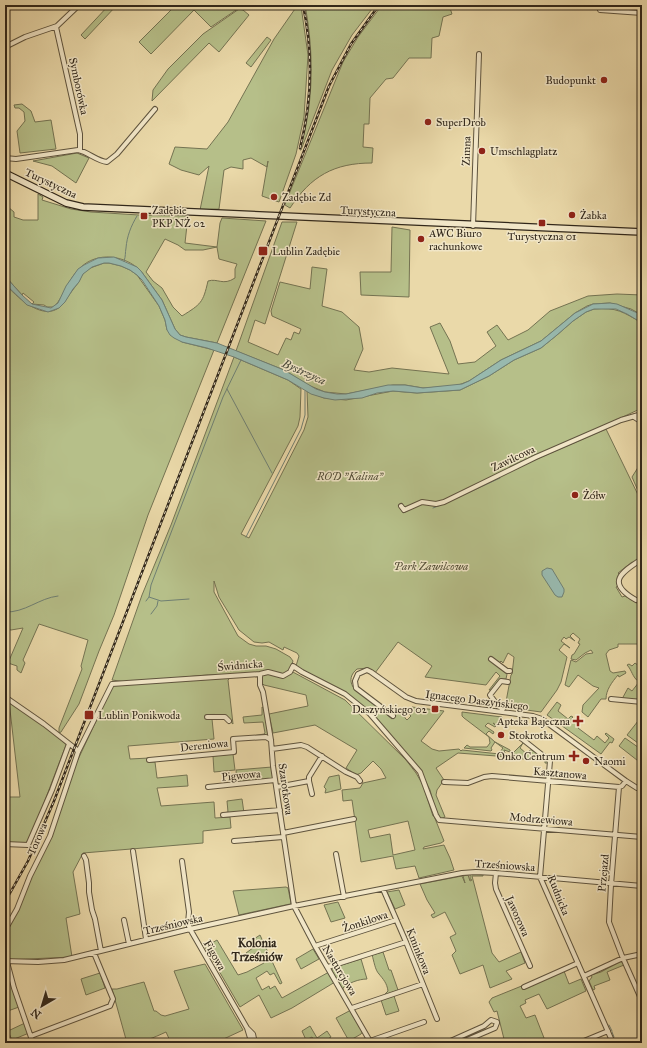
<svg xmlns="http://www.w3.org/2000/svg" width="647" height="1048" viewBox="0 0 647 1048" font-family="'IM FELL Great Primer',serif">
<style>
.green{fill:#b6bf89;stroke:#747352;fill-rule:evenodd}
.water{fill:#98b9ae;stroke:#6f7f73}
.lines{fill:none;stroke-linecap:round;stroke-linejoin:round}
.stream{stroke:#6f7f73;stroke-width:1}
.street-casing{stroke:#5f543e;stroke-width:6}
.secondary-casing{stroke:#31271a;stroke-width:8}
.street{stroke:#f1e6c7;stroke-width:4}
.secondary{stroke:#f1e6c7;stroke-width:5.5}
.rail-casing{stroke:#31271a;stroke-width:2.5}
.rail{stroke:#f1e6c7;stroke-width:1;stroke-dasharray:3;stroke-linecap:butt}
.poi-dot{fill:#8f2418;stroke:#f1e6c7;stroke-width:1.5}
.labels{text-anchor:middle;stroke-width:3;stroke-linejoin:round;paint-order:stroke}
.poi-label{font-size:11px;fill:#31271a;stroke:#f1e6c7;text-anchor:start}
.street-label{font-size:11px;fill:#31271a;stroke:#f1e6c7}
.park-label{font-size:11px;font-style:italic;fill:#524d36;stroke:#f1e6c7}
.water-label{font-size:12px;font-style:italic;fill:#4b4c3f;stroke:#f1e6c7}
.neighbourhood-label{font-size:12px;font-weight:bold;fill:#31271a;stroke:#f1e6c7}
</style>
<rect width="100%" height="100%" fill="#ead9a9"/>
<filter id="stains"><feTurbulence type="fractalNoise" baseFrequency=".005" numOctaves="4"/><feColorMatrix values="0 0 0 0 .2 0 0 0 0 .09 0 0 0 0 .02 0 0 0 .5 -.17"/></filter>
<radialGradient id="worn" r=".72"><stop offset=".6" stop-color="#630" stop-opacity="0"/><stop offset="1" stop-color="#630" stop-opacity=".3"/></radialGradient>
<path class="green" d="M109,5H117L85,39L81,35Z
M176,5H238L236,10L211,27L194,10L151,54L139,42Z
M305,5H375L352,35L332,70L301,150H300C314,102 314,53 305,5Z
M382,5H449L452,14L443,17L439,36L432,38L431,58H409L393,78L386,79L370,98L369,124H364L363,147L373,148L372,163C334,163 311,176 290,208L285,205L287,199L343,62L358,37Z
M297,6H301L308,55L304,117L296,154L279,202L262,196L268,161L267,167L251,158L243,160V169L231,167L224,170L219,209L200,210L209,166L199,175L181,170L169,164L175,147L207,149L228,122L274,39Z
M239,9L243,10L249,15L219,52L209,43L152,101L153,90L168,69L203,34Z
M267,37L271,40L251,67L246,63Z
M22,104L31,111L35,122L51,120L56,149L20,153L17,131L25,121L24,112L19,108H15L14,105Z
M77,153L89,158L76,183L52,166L33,161Z
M38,194L43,197L42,200L71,209L91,212L139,215L188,216L185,243L217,247L220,223L222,218L266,221L217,343L186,337L180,335L175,329L162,300L141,271C125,255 97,251 80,268C68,279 65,295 54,307H47L44,305L32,304L34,302L23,293L22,295L5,276V221L8,207L14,212V217L23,220H38ZM165,239L178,245L185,250H203L217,247L219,259L237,264L235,269V278C223,286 218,278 208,281C203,303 201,304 182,316L173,307L162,288L153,281L146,272Z
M282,222H297L265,324L255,320L248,342L278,355L286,338L291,340L294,332L299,334L301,329L272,316L271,311L280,282L310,289L312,267L327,269L322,306L342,312L359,327L363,349L354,370L369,372L392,368L449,374L430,327L440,323L450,341L458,364L475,362L496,346L487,332L497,325L508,340L528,330L550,311L588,296L617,294L642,295V315L631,309L610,303L593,304L587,306L575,313L541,341L501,360L469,381L456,386L423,388L405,385H393L346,394L325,392L308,385L284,370L236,351Z
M392,227L410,230L409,297L361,295L360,272H391Z
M104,263H109L121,266L130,270L137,275L159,306L165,320L167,330L182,342L214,350L148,515L114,615L99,651L79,704L61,732L59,733V728L82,669L81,666L88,640L39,624L23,660L25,663L21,673L17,670V666L8,663L23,628L11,630L5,629V284C16,296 40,319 57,309C62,306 66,300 69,295C72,291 75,287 78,283C81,279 81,275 85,272C90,267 97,266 104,263Z
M594,309C617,307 623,312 642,323V408L443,501L434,503L422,500L404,508L400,507L403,513L423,503L435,505L539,458L606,429L642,503V557L634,563L632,562L618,573L620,575L617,579L618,586L616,587L622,597L625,596L642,606V644H618V647L609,650L606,654L610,671L613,673L625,671L626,673L619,677L618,675C612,682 606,690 606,699H601L588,717L582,712L583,705L599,688L593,686L578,675L569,687L565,685L571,660L576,662L586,654L593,653L591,650L585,653L576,660L571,659L572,655L574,654L580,644L578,643L580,639L573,633L570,636L575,641L569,637L566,639L564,637L561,641L570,648L564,644L559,650L567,657L561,682L557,690L541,712L505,707L511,675L512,674L514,657L508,653L503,663L501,661L499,663L505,668L507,674L506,679H501L491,690H489L500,676L496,672L486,685L425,677L432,666L398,642L375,673L368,668L357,669C351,674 349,680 353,687L392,719L397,711L404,715L405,718L407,720L411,716L408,713L412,707L444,711L421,741L432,749L439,751L459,749L461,751L462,750L509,755V757L458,753L436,768L444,780L437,790L436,795L445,817L441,819L437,816L430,790L420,770L361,704L296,666L299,656L297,653L284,647L283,650L269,642L262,643L254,642L239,630L219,597L214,581V592L238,636L249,644L256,646H266L276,649L290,657L293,661L289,672L286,674L207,675L127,682L112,680L142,595L171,525L234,357L288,380L301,389L300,417L298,426L241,534L249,538L304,430L308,417L307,391L324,398L346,400L393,391L417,393L460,390L489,376L514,360L541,348L557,335L573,321L586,312Z
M642,461V500L632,477Z
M642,661V701L622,699L628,688L632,691L639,682C632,677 632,670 627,665L629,664L632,666L635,663L639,666Z
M291,671L345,700L406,760L416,773L423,785L433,816H434L444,841L441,843L424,847L423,849L444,845L450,858L454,870L419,878L415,866L396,869L393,856L361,862L352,800L343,801L342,790L360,788L363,783L386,778L381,769L373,761L361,773L356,775L346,768L357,750L315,725L273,733L269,714L308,706L306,695L264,685L261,682V677L263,675L270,673L279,676ZM408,821L415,850L393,855L390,834L370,838L368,830Z
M230,678L228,680L233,724C224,716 219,713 206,715V719H212L214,739L128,746L130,759L149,758V762H155L157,778L187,775L188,786L157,788L161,806L214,802L215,818L230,817L231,828L203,831V843L83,853L73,872L80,914L66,918L72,957L5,960V932L49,841L74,768L112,687L115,685Z
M9,701L36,720L64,742L66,745L28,845L5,843V807H9V797H20Z
M557,702L561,705L558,711L568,719L571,716L573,717L571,719L580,726L578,728L594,740L597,736L605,743L609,738L605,734L606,733L614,739L612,743L610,742L601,754L547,715Z
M262,707L264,708L269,736H252L264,734L265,733L263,722L244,723L243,717L262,715Z
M462,712L502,717L498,726L493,723L496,726L495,727L488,723L485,726L494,732L493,734L489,731L486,734L495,742L510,750V752L504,750L505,753L500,752L503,748L495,742L491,748L492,750L491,751L464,748L467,745L470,747H487L490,743L489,737L464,718L462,716Z
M642,716V746L627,735Z
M625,738L642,750V764L619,746Z
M523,743L520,748L527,754L530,750H532L538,754L537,757L539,755L547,761L548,763H545V760H537V757L536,760L513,758L514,755H511Z
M233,754L235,770L214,772L213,756Z
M272,767L273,779L237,783L236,770Z
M339,775L341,789L325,793L326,789L324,787L329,777Z
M242,799L244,813H224L228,812L227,801Z
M470,874L483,875V876H472L492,953L499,962L521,952L525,963L506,971L512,979L490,988L483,965L460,974L452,955L456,951L450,937L456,934L445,912L433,918L431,915L435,913L427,900L420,884L462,876L465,883L463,876L468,875L470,881L472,880L470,879Z
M286,887L288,888L291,903L290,904L239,915L233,891Z
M399,890L405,905L395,909L387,892Z
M338,902L345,918L331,922L324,905Z
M260,935L282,983L280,984L274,973L270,975L267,971L256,978L262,990L269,986L270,989L275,986L282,998L329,972L335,982L292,1008L271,1018L259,995L240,1007L205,947L217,940L238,975L247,972L264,963L258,952L248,957L246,953L257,945L254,939Z
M313,949L319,959L301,969L296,959Z
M383,952L389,970H391L398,990L383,996L388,991C387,983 383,979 379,974C375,970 374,961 372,955Z
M361,959L367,979C359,979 348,983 343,988V990L332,971V968Z
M623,960L624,965L607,972L610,980L594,986L595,989L593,990L589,981L592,977L591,975L601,972Z
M205,964L243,1030L215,1043H171L166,1032C153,1038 142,1043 127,1043L112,989H117L144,982L154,1011H156L161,1015L165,1016L189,1009L174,971Z
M5,965L19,1007L5,1012Z
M564,971L569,984L581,979L586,991L547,1009L539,994L525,1000L526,1003L520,1006L526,1018L535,1015L546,1043H505L497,1011L494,1012L489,1002L492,998L534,981Z
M100,973L105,988L86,995L81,979Z
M394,996L399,1011L386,1015L381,1000Z
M351,1010L363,1031L361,1034L349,1041L336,1018Z
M25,1023L29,1033L12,1040L8,1031Z
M310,1026L317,1038L327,1031L331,1037L321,1043H316L312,1037L306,1040L302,1031Z"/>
<path class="water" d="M114,257L137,267L141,271L162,300L175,329L180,335L186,337L217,343L284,370L316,389L325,392L337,394H346L388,385H405L423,388L462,384L469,381L501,360L541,341L575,313L593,304L610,303L617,304L642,315V323L627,314L616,309H594L586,312L573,321L557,335L541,348L514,360L489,376L460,390L417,393L393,391L377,393L362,398L335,400L324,398L311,394L288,380L234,357L207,348L182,342L174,338L170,335L167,330L165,320L159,306L142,280L137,275L130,270L121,266L109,263H104L92,267L87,271L83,274L79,282L73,289L65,302L59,308L48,312L27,305L5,284V276L22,295L32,304L51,308L58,303L66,286L78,269L84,265L98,258Z
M547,568L552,569L564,589V592L562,597H558L555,595L542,575V571Z"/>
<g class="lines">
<path class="stream" d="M124,261C126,256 125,253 126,248C127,236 131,226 137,216
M227,389L272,473
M457,498L500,478
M433,508L441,505
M246,537L301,429L305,415V391
M189,599L161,601L149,597L151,585L223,397L241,360
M146,601L149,597
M5,612C25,613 39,598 58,596
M151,614L157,606L158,601
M609,1025L612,1031
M612,1032L614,1037
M616,1040L617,1043"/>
<defs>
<path id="street" d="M599,5L600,10L642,13
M56,27L80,134V150
M5,47L25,37L57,26L79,5
M5,158L16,159L78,150C88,152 97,161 107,162L117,154L155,109
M473,226L479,54
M634,417L642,422
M642,457V456
M401,506L404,510L422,502L436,504L444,502L536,457L621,420L642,414
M636,600C606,583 620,573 642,559
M491,659L507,671H510
M260,674V685L263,692L271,740L273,766L294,906L315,946L371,1043
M5,697L44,724L76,749L78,752
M611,699L642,702
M503,709L498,706L490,695L501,681L508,682
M393,716L356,688L355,681L358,674L367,670L371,672L406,697L416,701L533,716L542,719L626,781L637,788L642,789
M207,717H225L229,721
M517,735L550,761L540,877L613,1043
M272,749L301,745L307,747L346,772L357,777L360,781
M149,760L234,752L233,739L266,737L271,740
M444,782L468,783L484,777L492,776L619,787L622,786L626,781
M208,787L275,780
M277,787L309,781
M619,787L611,885L609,922L622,956L642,1001
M312,794L309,781V777L322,756
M223,815L280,810
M283,833L354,819
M234,841L283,837
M5,844L28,845L52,790L69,744
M133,851L146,939
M336,854L344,897
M84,856L86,860L89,883V892L92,910L95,919L101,951
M182,861L189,912L188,923L190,929L247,1028L253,1034L255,1043
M496,873L495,883L496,889L530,966
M383,889L406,942L437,1019
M124,920L129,944
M5,930L17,909L30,876L50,836L78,752L112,684L260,674L268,672L283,676L290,672L293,666L302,672L345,694L370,714L420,772L436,815L439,820L642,837
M315,946L396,920
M5,961L38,962L64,960L190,929L294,906L462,873L476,872L496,873L642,886
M7,962L14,988L33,1043
M328,967L406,942
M584,976L623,958L642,954
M524,987L578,963
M352,1008L423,984
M247,1028L250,1038L255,1043
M31,1036L110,1006L113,999L94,953
M370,1041L424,1022
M446,1043L484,1026L491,1020L497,1022V1023L495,1028L460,1043
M579,1043L608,1031"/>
<path id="secondary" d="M5,173L66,203L83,207L642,232"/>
</defs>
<use href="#street" class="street-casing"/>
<use href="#secondary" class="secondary-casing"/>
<use href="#street" class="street"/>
<use href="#secondary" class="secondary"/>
<defs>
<path id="rail" d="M300,148C312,101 313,52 303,5
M5,902L28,861L54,801L329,86L351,44L379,5"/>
</defs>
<use href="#rail" class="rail-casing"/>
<use href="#rail" class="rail"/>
</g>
<g class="poi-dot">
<circle cx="604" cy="80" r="4"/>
<circle cx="428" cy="122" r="4"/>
<circle cx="482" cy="151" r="4"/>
<circle cx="274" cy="197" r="4"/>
<circle cx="572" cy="215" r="4"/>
<rect x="140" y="212" width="8" height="8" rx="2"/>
<rect x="538" y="219" width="8" height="8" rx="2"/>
<circle cx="421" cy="239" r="4"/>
<rect x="258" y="246" width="10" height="10" rx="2"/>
<circle cx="575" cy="495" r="4"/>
<rect x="431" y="705" width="8" height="8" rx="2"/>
<rect x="84" y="710" width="10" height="10" rx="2"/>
<path d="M576 715h4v4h4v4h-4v4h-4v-4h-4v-4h4z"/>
<circle cx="501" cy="735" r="4"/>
<path d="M572 750h4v4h4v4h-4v4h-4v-4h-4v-4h4z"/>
<circle cx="586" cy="761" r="4"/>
</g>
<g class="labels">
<g class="poi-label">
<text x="596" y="84" text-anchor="end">Budopunkt</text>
<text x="436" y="126">SuperDrob</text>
<text x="490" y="155">Umschlagplatz</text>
<text x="282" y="201">Zadębie Zd</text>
<text x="152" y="214">Zadębie<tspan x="152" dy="13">PKP NŻ 02</tspan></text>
<text x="580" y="219">Żabka</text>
<text x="429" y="237">AWC Biuro<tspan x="429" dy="13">rachunkowe</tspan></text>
<text x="542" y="240" text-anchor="middle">Turystyczna 01</text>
<text x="272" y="255">Lublin Zadębie</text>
<text x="583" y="499">Żółw</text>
<text x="427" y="713" text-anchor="end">Daszyńskiego 02</text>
<text x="98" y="719">Lublin Ponikwoda</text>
<text x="570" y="725" text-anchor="end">Apteka Bajeczna</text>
<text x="509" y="739">Stokrotka</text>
<text x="565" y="760" text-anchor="end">Onko Centrum</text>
<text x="594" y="765">Naomi</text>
</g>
<g class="street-label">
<text transform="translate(79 86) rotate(78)" y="4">Symborówka</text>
<text transform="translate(466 151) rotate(-88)" y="4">Zimna</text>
<text transform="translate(51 183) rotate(25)" y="4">Turystyczna</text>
<text transform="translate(368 211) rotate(3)" y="4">Turystyczna</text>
<text transform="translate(513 458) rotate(-25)" y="4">Zawilcowa</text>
<text transform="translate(240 665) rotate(-5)" y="4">Świdnicka</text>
<text transform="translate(477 700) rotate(7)" y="4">Ignacego Daszyńskiego</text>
<text transform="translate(204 745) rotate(-6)" y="4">Dereniowa</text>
<text transform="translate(560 773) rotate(5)" y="4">Kasztanowa</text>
<text transform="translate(241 775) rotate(-5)" y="4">Pigwowa</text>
<text transform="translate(286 789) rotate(82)" y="4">Szarotkowa</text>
<text transform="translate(541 819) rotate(5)" y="4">Modrzewiowa</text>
<text transform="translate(37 839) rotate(-67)" y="4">Torowa</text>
<text transform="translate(505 865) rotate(4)" y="4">Trześniowska</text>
<text transform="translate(603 873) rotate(-85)" y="4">Przejazd</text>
<text transform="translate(559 895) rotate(68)" y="4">Rudnicka</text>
<text transform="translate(518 916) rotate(66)" y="4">Jaworowa</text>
<text transform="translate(365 921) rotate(-18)" y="4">Żonkilowa</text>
<text transform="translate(173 924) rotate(-13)" y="4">Trześniowska</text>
<text transform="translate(419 951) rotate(68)" y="4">Kminkowa</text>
<text transform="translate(215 955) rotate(60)" y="4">Figowa</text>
<text transform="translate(340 970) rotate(59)" y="4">Nasturcjowa</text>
</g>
<g class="park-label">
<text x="350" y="480">ROD "Kalina"</text>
<text x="431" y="570">Park Zawilcowa</text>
</g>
<g class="water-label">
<text transform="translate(304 372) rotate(24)" y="4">Bystrzyca</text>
</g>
<g class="neighbourhood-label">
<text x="257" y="947">Kolonia<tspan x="257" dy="14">Trześniów</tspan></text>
</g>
</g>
<rect width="647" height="1048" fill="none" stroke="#ead9a9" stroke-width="20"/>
<rect x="6" y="6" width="635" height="1036" fill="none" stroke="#31271a" stroke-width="2"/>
<rect x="10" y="10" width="627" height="1028" fill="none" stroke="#31271a"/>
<g transform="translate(42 1006) rotate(218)" stroke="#f1e6c7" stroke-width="3" paint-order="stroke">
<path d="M0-3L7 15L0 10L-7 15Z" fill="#31271a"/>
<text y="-6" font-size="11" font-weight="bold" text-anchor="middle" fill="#31271a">N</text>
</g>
<rect width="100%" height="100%" filter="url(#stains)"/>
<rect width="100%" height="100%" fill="url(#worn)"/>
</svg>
